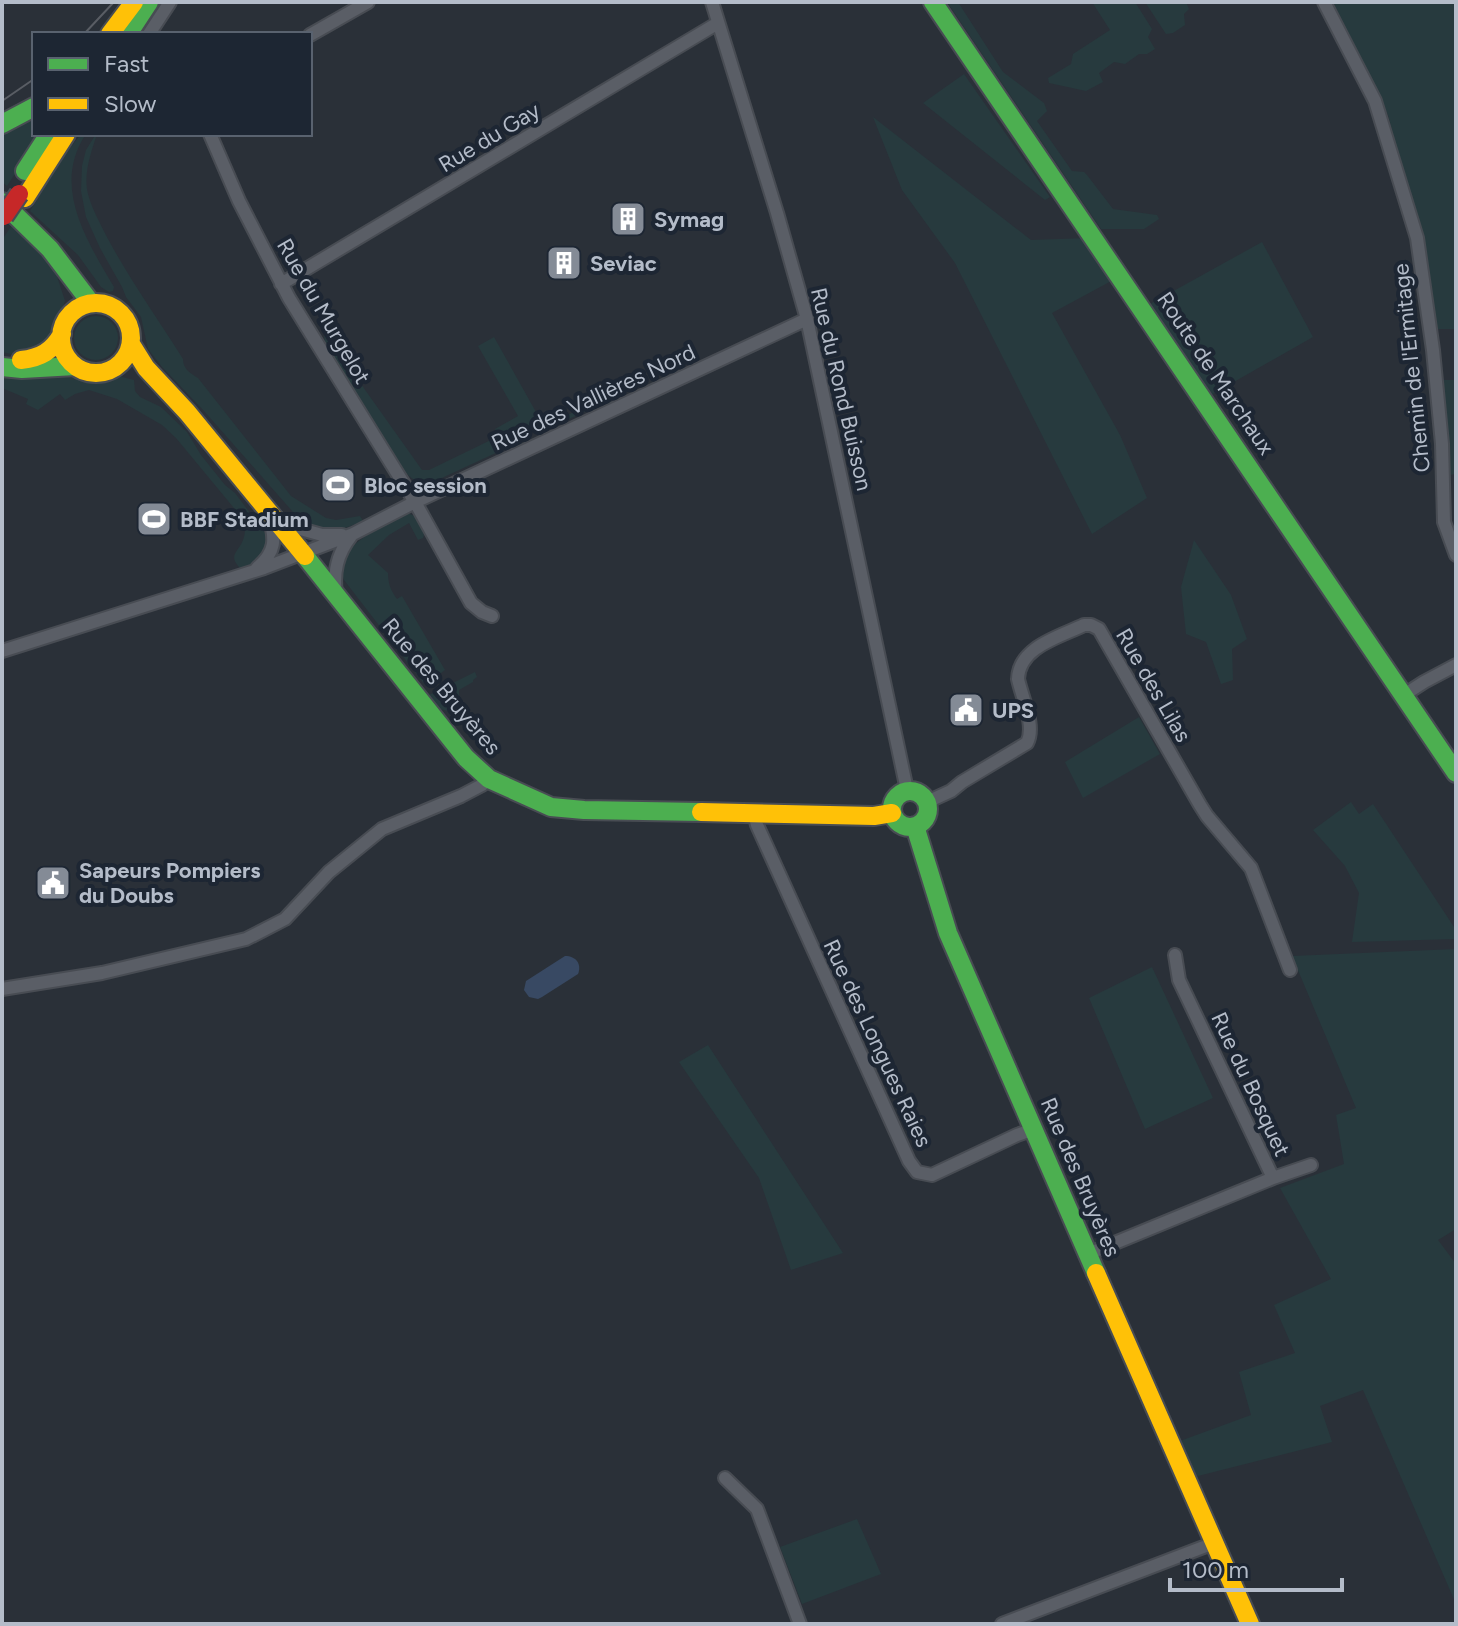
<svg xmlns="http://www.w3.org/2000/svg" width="1458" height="1626" viewBox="0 0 1458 1626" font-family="Figtree,sans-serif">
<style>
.green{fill:#273a3e}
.water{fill:#384963}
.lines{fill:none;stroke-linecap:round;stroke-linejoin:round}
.street-casing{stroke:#484c53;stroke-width:16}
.fast-casing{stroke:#484c53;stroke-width:22}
.slow-casing{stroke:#484c53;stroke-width:22}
.street{stroke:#5a5e66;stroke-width:12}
.fast{stroke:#4caf50;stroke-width:18}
.slow{stroke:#ffc107;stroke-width:18}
.tram{stroke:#595d64;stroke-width:2}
.jam-bridge-casing{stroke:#484c55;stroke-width:22;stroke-linecap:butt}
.jam-bridge{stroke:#c62828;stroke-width:18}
.labels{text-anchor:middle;stroke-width:8;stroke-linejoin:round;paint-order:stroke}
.street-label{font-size:22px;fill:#b4bcc9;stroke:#1d2633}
.poi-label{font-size:22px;font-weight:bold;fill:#b4bcc9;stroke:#1d2633;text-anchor:start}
</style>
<rect width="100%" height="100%" fill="#2a3038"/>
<path class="green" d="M947,2H958L1003,72L1044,103L1047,111L1037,121L1072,171L1084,172L1087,175L1113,209L1157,215L1159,219L1144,229H1101Z
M1092,2H1135L1152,29L1148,37L1155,49L1147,54H1139L1125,64L1114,62L1099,73L1103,82L1086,91L1049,83L1048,78L1071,64L1073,54L1110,30Z
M1145,2H1186L1189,9L1184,14L1185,25L1173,33L1166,34Z
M1333,2H1456V329H1437L1423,249L1388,115Z
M964,74L1050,197L1045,200L923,103Z
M34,114V134H41L7,186L2,182V129Z
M873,117L1031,240L1089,238L1115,279L1052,313L1120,435L1147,498L1092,534L955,263L902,190Z
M81,134H86C51,186 87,241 114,287L113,291L109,292L101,287L78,255L30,211L37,200L35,193Z
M96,134H97C91,153 83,174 88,194C92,209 101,225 108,239C130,280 158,319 183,359C183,369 190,373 198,378L291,496L326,518L336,520L360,516L363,521C340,531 322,535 300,520L204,411L162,367L148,349L141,317L126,297L122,287L100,248L86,217L81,191L82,166L86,150Z
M12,225L18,226L56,273L65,301L50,345L16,355L2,352V240Z
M1262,242L1313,337L1211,395L1150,304Z
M74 338a22 22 0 1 1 44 0a22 22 0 1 1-44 0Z
M324,332L422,470H429L499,436L495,429L518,416L478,346L494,337L541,421L553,415L557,421L590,403L593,408L547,429L537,427L500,451L431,483C419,483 414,481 406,473L325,345Z
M2,371L68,372L86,379L99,380L118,376L134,380L135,391L140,397L161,407L187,432L201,455L225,485L235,493L265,533L267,546L258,563L241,569C227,555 238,553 243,540C246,533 245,526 243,519L176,438L162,425L117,399L89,390L75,394L65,400L60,394L38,410L26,404L28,399L2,388Z
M1442,380H1456V474L1449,475L1448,439Z
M405,512L417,517L424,535L423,538L418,540L409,523L389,535L368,555L388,573C388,584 391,591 397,599L402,596L445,670L425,685L344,580C330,548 383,526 405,512Z
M1194,540L1231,595L1247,639L1232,649L1233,680L1221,684L1206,642L1186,634L1181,587Z
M475,672L477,677L473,680V682L459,690V704L448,711L440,709L429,695Z
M1139,717L1160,754L1083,798L1065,762Z
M1351,802L1359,814L1373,804L1456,930V939L1352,942L1359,893L1345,866L1313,830Z
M1456,949V1229L1438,1240L1456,1264V1604L1363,1390L1320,1406L1332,1442L1194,1477L1180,1441L1251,1415L1239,1372L1295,1353L1274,1305L1331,1279L1280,1188L1344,1164L1336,1115L1356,1108L1292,956Z
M1152,967L1213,1098L1145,1129L1089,998Z
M708,1045L843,1253L791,1270L759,1178L679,1062Z
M857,1519L881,1574L802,1604L780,1547Z"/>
<path class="water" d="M565,956C576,956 582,964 578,974L542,997L538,999L529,997L524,990L526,981Z"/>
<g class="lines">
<defs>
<path id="street" d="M712,2L777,213L807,319L907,790
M1324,2L1375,101L1417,238L1433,350L1442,444L1444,522L1456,555
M149,34L170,2
M310,35L368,2
M210,134L239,201L289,298L415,502L471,603L482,612L492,616
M281,284L718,23
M279,523L322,535H342
M257,568C276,552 276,539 269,517
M336,594C333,572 337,554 351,536
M2,651L264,568L353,534L415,502L807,319
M1404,695L1424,682L1456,665
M927,802L951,791L962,782L1027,743C1036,726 1022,698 1018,679C1019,647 1059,637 1084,625H1091L1099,629L1200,805L1207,816L1251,868L1290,970
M754,813L757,825L909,1161L917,1172L932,1175L1017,1135L1034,1129
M2,989L102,973L246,939L285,919L329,872L382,829L461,796L482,785L489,779
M1273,1178L1311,1165
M1088,1254L1273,1178L1179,980L1175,955
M725,1478L757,1509L800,1624
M1002,1624L1214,1543"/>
<path id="fast" d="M933,2L1456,773
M128,34L149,2
M2,124L34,107
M25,171L49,134
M2,202L50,249L91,303
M2,367L22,369L75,366
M305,556L466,758L489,779L551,807L584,810L701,812
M892 809a18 18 0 1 1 36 0a18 18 0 1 1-36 0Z
M915,826L948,933L1096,1273"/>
<path id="slow" d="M110,34L134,2
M25,198L66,134
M61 338a35 35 0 1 1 70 0a35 35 0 1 1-70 0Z
M131,344L146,368L187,412L305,556
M21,360C41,358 52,351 62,334
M701,812L874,816L892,813
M1096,1273L1250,1624"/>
</defs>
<use href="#street" class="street-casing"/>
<use href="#fast" class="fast-casing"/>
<use href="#slow" class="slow-casing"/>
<use href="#street" class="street"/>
<use href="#fast" class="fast"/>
<use href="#slow" class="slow"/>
<path class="tram" d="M84,34L114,2
M2,101L34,79"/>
<defs>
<path id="jam-bridge" d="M4,216L19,194"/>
</defs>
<use href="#jam-bridge" class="jam-bridge-casing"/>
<use href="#jam-bridge" class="jam-bridge"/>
</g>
<defs>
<symbol id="building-square" viewBox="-11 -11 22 22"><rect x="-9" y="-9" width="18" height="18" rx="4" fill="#848b96" stroke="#1d2633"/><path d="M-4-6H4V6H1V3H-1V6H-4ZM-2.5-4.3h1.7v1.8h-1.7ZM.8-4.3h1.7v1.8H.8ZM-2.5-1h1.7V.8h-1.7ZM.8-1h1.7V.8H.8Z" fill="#fff"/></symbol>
<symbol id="stadium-square" viewBox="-11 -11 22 22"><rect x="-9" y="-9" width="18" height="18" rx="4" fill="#848b96" stroke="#1d2633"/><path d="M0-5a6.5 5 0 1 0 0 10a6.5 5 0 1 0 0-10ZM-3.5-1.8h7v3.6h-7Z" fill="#fff"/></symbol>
<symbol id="civic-square" viewBox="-11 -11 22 22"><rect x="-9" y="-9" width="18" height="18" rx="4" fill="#848b96" stroke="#1d2633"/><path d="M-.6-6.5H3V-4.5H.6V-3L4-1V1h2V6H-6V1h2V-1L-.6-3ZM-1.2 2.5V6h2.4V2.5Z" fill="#fff"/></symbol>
</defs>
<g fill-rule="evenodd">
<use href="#building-square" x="608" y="199" width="40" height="40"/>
<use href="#building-square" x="544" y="243" width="40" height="40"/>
<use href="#stadium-square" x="318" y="465" width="40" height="40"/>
<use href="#stadium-square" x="134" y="499" width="40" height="40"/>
<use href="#civic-square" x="946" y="690" width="40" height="40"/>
<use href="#civic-square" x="33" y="863" width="40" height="40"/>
</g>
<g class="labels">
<g class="street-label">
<text transform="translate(489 137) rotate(-31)" y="8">Rue du Gay</text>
<text transform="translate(324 311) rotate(60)" y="8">Rue du Murgelot</text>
<text transform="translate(1411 368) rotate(-96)" y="8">Chemin de l'Ermitage</text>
<text transform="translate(1216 373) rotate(56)" y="8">Route de Marchaux</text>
<text transform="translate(842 389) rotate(77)" y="8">Rue du Rond Buisson</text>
<text transform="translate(593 397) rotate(-25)" y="8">Rue des Vallières Nord</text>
<text transform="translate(1154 685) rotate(60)" y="8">Rue des Lilas</text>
<text transform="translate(442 686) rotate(50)" y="8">Rue des Bruyères</text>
<text transform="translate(878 1043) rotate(65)" y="8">Rue des Longues Raies</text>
<text transform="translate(1251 1084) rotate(65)" y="8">Rue du Bosquet</text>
<text transform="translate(1081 1177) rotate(67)" y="8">Rue des Bruyères</text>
</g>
<g class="poi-label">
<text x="654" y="227">Symag</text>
<text x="590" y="271">Seviac</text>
<text x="364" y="493">Bloc session</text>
<text x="180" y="527">BBF Stadium</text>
<text x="992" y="718">UPS</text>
<text x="79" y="878">Sapeurs Pompiers<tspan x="79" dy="25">du Doubs</tspan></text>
</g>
</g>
<rect width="1458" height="1626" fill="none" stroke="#b4bcc9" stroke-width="8"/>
<rect x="32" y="32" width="280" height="104" fill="#1d2633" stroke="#59626f" stroke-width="2"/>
<rect x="48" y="58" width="40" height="12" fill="#4caf50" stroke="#59626f" stroke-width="2"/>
<text x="104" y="72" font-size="24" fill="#b4bcc9">Fast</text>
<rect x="48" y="98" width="40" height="12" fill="#ffc107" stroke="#59626f" stroke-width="2"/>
<text x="104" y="112" font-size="24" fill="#b4bcc9">Slow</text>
<path d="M1170 1578v12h172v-12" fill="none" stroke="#b4bcc9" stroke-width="4"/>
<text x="1182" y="1578" font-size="24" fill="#b4bcc9" stroke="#1d2633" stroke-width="6" paint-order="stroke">100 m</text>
</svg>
